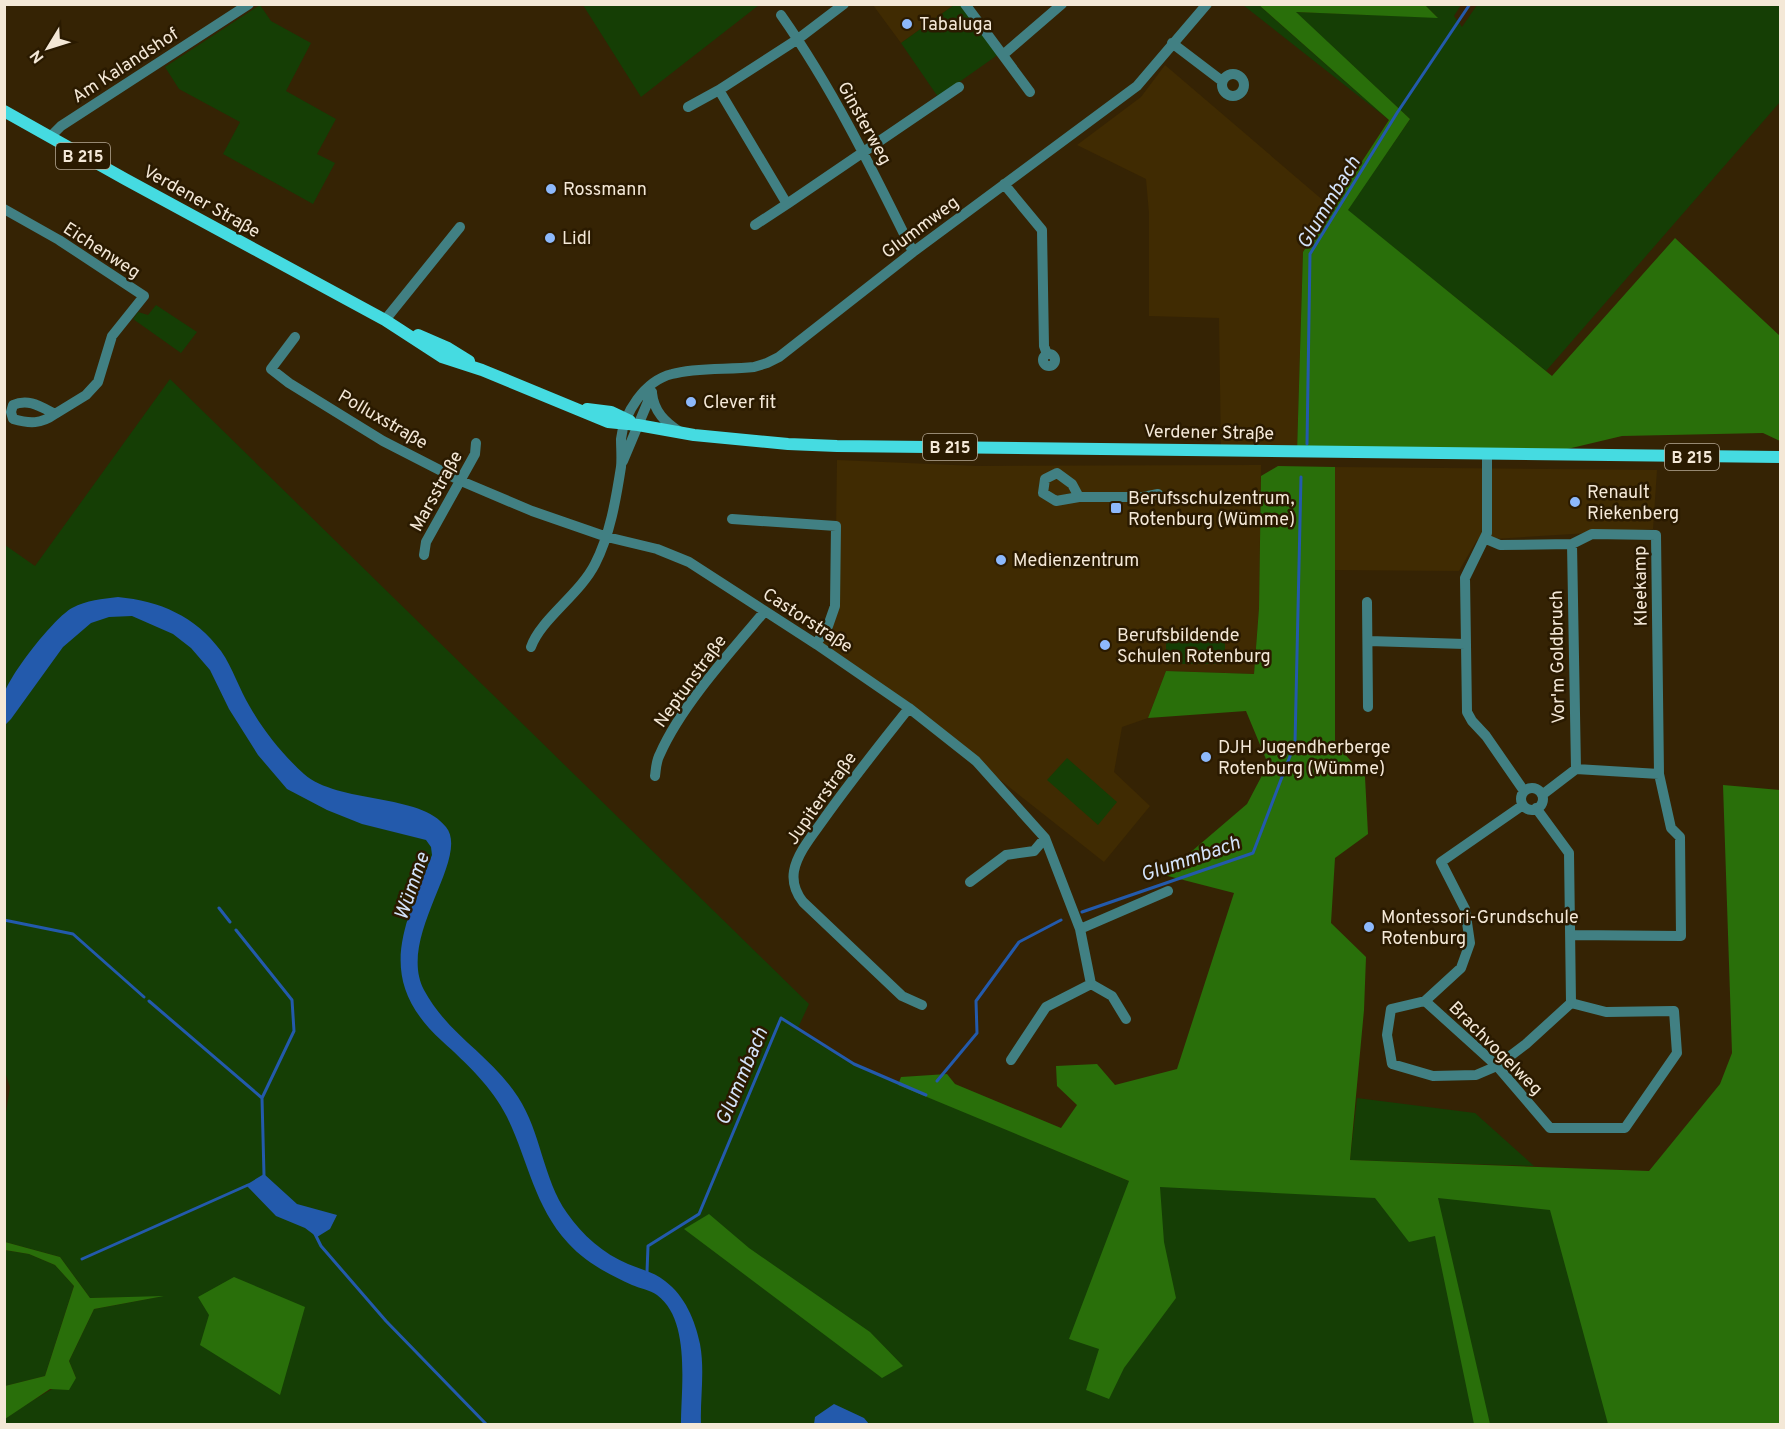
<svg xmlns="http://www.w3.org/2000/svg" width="1785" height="1429" viewBox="0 0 1785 1429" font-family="Overpass,sans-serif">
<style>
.built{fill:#402b02}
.green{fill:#153e05}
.forest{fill:#296f0a}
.water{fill:#235aac}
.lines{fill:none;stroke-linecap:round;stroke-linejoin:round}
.stream{stroke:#235aac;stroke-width:3}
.minor{stroke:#418083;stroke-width:10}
.major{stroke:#45dbe1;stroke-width:12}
.poi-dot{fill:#8db9fc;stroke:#2a1a00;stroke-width:2}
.labels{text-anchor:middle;stroke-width:5;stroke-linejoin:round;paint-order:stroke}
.shield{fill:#2a1a00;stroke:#b7aa96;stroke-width:1.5}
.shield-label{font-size:16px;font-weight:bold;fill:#f4e8d7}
.poi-label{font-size:18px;fill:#f4e8d7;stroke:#2a1a00;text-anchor:start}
.street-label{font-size:18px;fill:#f4e8d7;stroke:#2a1a00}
.water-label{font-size:20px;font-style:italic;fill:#d4e3fa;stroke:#2a1a00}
</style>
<rect width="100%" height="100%" fill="#352304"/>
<path class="built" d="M873,5H954L901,43Z
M1165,65L1332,208L1303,252L1297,452L1221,451L1219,318L1149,316V213L1146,179L1077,145L1141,97Z
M837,460L977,466L1261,465L1259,608L1254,674L1166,671L1148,718L1122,727L1114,772L1150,806L1104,862L909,708L816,644L835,606Z
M1335,467L1657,470L1653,529L1477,540L1459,571L1335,570Z"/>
<path class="green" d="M260,5L271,21L311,43L286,91L336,119L317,154L335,163L313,204L223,154L240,122L179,89L165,67Z
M583,5H759L641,97Z
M954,5H960L999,54L938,97L901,43Z
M1243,5H1259L1389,120Z
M1425,5H1461L1454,16L1462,27L1477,5H1780V102L1546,371L1347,210L1410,119L1295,12L1437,17Z
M156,305L197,332L181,353L133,319L138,312L148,315Z
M170,379L809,1004L797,1030L853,1065L1129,1181L1619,1202L1780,1424H5V1419C27,1403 50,1389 76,1378L69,1361L94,1309L158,1297L90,1298L60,1257L5,1242L4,1125L10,1087L5,1072V545L35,566Z
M1166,633H1225V664H1166Z
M1067,758L1117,802L1098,825L1047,780Z
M1357,1098L1475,1113L1534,1166L1350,1160Z
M4,1250L29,1254L55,1265L74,1286L45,1376L5,1386Z"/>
<path class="forest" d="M1259,5H1425L1438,18L1296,12L1410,119L1348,210L1552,376L1675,238L1780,336V441L1763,433L1622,436L1542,455L1297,452L1303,252L1389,120Z
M1278,466L1335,467V743L1365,777L1368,834L1335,858L1331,923L1366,957L1364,1010L1350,1160L1649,1171L1720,1084L1732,1053L1723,785L1780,790V1424H1608L1550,1210L1438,1198L1490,1424H1474L1435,1236L1409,1242L1375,1198L1160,1187L1164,1242L1176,1298L1124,1368L1109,1399L1086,1390L1099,1349L1069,1339L1129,1181L898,1085L901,1077L947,1074L955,1084L1061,1128L1077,1105L1057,1086L1056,1066L1097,1064L1115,1085L1177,1069L1234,893L1164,875L1247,804L1268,764L1246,711L1148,718L1166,671L1254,674L1259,608L1261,476Z
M709,1214L749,1248L870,1332L903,1366L882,1378L684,1229Z
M5,1242L60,1257L90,1298L164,1296L94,1309L69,1361L76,1378L69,1390L50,1389L5,1419V1386L45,1376L74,1286L55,1265L29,1254L5,1250Z
M234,1277L305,1307L280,1395L200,1345L209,1315L198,1297Z"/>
<path class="water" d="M118,597C160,601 195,616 221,651C233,668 239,689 250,707C264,731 283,755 304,774C338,804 421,793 446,827C471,858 396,937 424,990C448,1035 491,1055 518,1097C541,1132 543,1179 567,1213C582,1235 604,1254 628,1264C640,1269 654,1272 665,1281C685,1296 695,1320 700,1344C705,1371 700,1398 701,1424H681C681,1387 691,1320 657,1295C650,1290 639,1288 632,1285C608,1274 585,1262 568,1243C534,1206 528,1160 507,1117C492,1087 466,1063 442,1041C374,979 404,927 432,855L431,847L426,840L362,824L327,810L287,789L258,755L229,709L210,670L191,648L173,634L132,616L109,617L91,623L63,647L11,719L5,725C4,715 2,701 5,692C12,672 54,618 72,608C87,600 102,599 118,597Z
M264,1174L297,1204L337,1215L330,1229L317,1237L305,1228L276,1216L246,1185Z
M834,1404L864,1418L869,1424H814L815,1417Z"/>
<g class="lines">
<path class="stream" d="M1307,444L1310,254L1397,113L1470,4
M219,908L230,922
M1082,912L1253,853L1295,743L1301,477
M4,920L73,934L144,997
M236,930L292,1000L294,1031L262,1098
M149,1001L262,1098L264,1175
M937,1081L977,1033L976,1001L1019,942L1061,920
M315,1234L321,1246L386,1321L486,1424
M82,1259L248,1185
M647,1272L648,1246L699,1214L781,1018L854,1064L926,1095"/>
<path class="minor" d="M844,4L798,39L719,90L787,204L959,87
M965,4L1030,92
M781,15C833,89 873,171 913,252
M1172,43L1222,81
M1004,54L1062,4
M1222 85a11 11 0 1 1 22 0a11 11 0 1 1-22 0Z
M688,107L719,90
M51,136L61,126L249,4
M1004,184L1042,230L1044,346L1047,354
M4,209L59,240L144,296L112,336L98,382L86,395L55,414C41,407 29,398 13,405L11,412L13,419C30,424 41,424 55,414
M755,225L787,204
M385,320L460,227
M295,337L271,369L289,383L383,441L461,481L532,511L607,537L657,549L689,562L816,644L909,708L976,761L1045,838L1080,929L1091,984L1046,1007L1011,1060
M1043 360a6 6 0 1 1 12 0a6 6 0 1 1-12 0Z
M652,393C654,412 665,422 680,432
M1487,454V533L1465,578L1467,712L1472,721L1486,736L1524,791
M623,461L652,392
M1079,497L1072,484L1057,473L1045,479L1043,493L1056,501L1079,497H1143L1158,494
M732,519L836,526L835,606L828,626L816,644
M1486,539L1500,545L1572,544L1592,534L1656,535L1659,774L1671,828L1680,837L1681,936L1571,935
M1572,544L1576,769
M424,555L426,542L475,454L476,443
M1367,602L1368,707
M1369,641L1465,644
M531,647C540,620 580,594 595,564C610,535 616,499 621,467C622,458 621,448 621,439C624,413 644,381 672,374C697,367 728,370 754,367L767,363L779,357L913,252L1137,86L1207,4
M909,708C879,746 849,783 821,823C811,837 797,854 794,871C792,883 796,893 803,902L902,996L922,1005
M655,776C656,769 656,761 660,754C681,706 731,651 765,611
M1521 799a11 11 0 1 1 22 0a11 11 0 1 1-22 0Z
M1542,795L1576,769L1659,774
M1523,805L1441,862L1465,909L1470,943L1461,968L1425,1001L1391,1009L1387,1035L1392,1064L1433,1076L1476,1075L1497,1066L1526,1044L1571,1003L1569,853L1536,808
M970,882L1006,855L1034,851L1045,838
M1080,929L1168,891
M1091,984L1112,996L1126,1019
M1425,1001L1497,1066L1550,1128H1625L1677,1053L1674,1011L1606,1012L1571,1003"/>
<path class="major" d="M4,111L125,179L385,320L442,357L482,370L608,422L638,425L694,435L788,444L837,446L1780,457
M418,335L448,348L469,361
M587,409L611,412L630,421"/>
</g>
<g class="poi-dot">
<circle cx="907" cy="24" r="6"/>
<circle cx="551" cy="189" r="6"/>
<circle cx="550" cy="238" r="6"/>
<circle cx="691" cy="402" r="6"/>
<circle cx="1575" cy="502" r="6"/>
<rect x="1110" y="502" width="12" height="12" rx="3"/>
<circle cx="1001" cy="560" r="6"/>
<circle cx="1105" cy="645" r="6"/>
<circle cx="1206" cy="757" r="6"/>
<circle cx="1369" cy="927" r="6"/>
</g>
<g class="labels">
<g class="shield">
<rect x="56" y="143" width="54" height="26" rx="4.5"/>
<rect x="923" y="434" width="54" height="26" rx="4.5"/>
<rect x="1665" y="444" width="54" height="26" rx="4.5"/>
</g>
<g class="shield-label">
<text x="83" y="162">B 215</text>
<text x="950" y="453">B 215</text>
<text x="1692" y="463">B 215</text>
</g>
<g class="poi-label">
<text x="919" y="30">Tabaluga</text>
<text x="563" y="195">Rossmann</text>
<text x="562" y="244">Lidl</text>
<text x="703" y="408">Clever fit</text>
<text x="1587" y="498">Renault<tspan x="1587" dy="21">Riekenberg</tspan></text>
<text x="1128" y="504">Berufsschulzentrum,<tspan x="1128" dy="21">Rotenburg (Wümme)</tspan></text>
<text x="1013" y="566">Medienzentrum</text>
<text x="1117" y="641">Berufsbildende<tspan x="1117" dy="21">Schulen Rotenburg</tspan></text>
<text x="1218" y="753">DJH Jugendherberge<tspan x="1218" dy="21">Rotenburg (Wümme)</tspan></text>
<text x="1381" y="923">Montessori-Grundschule<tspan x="1381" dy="21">Rotenburg</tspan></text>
</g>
<g class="street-label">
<text transform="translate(125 65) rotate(-33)" y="6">Am Kalandshof</text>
<text transform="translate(865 123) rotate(61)" y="6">Ginsterweg</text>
<text transform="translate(202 201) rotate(29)" y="6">Verdener Straße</text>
<text transform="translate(920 227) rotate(-37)" y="6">Glummweg</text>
<text transform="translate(102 250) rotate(33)" y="6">Eichenweg</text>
<text transform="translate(383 419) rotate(30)" y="6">Polluxstraße</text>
<text transform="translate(1209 432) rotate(1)" y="6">Verdener Straße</text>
<text transform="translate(436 491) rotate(-61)" y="6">Marsstraße</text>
<text transform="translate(1640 586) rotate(-91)" y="6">Kleekamp</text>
<text transform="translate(808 620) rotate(33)" y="6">Castorstraße</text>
<text transform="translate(1557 657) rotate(-91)" y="6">Vor'm Goldbruch</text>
<text transform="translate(690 681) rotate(-54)" y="6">Neptunstraße</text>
<text transform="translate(821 798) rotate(-55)" y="6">Jupiterstraße</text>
<text transform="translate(1496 1048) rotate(45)" y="6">Brachvogelweg</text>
</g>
<g class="water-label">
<text transform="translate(1328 202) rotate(-59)" y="7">Glummbach</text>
<text transform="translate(1190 858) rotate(-19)" y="7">Glummbach</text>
<text transform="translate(411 886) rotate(-71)" y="7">Wümme</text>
<text transform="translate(741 1076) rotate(-67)" y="7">Glummbach</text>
</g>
</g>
<rect width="1785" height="1429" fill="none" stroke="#f4e8d7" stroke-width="12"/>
<g transform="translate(48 48) rotate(232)" stroke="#2a1a00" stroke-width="4.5" paint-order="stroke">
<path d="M0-4.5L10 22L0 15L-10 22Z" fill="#f4e8d7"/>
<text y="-9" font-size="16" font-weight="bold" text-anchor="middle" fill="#f4e8d7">N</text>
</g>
</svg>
